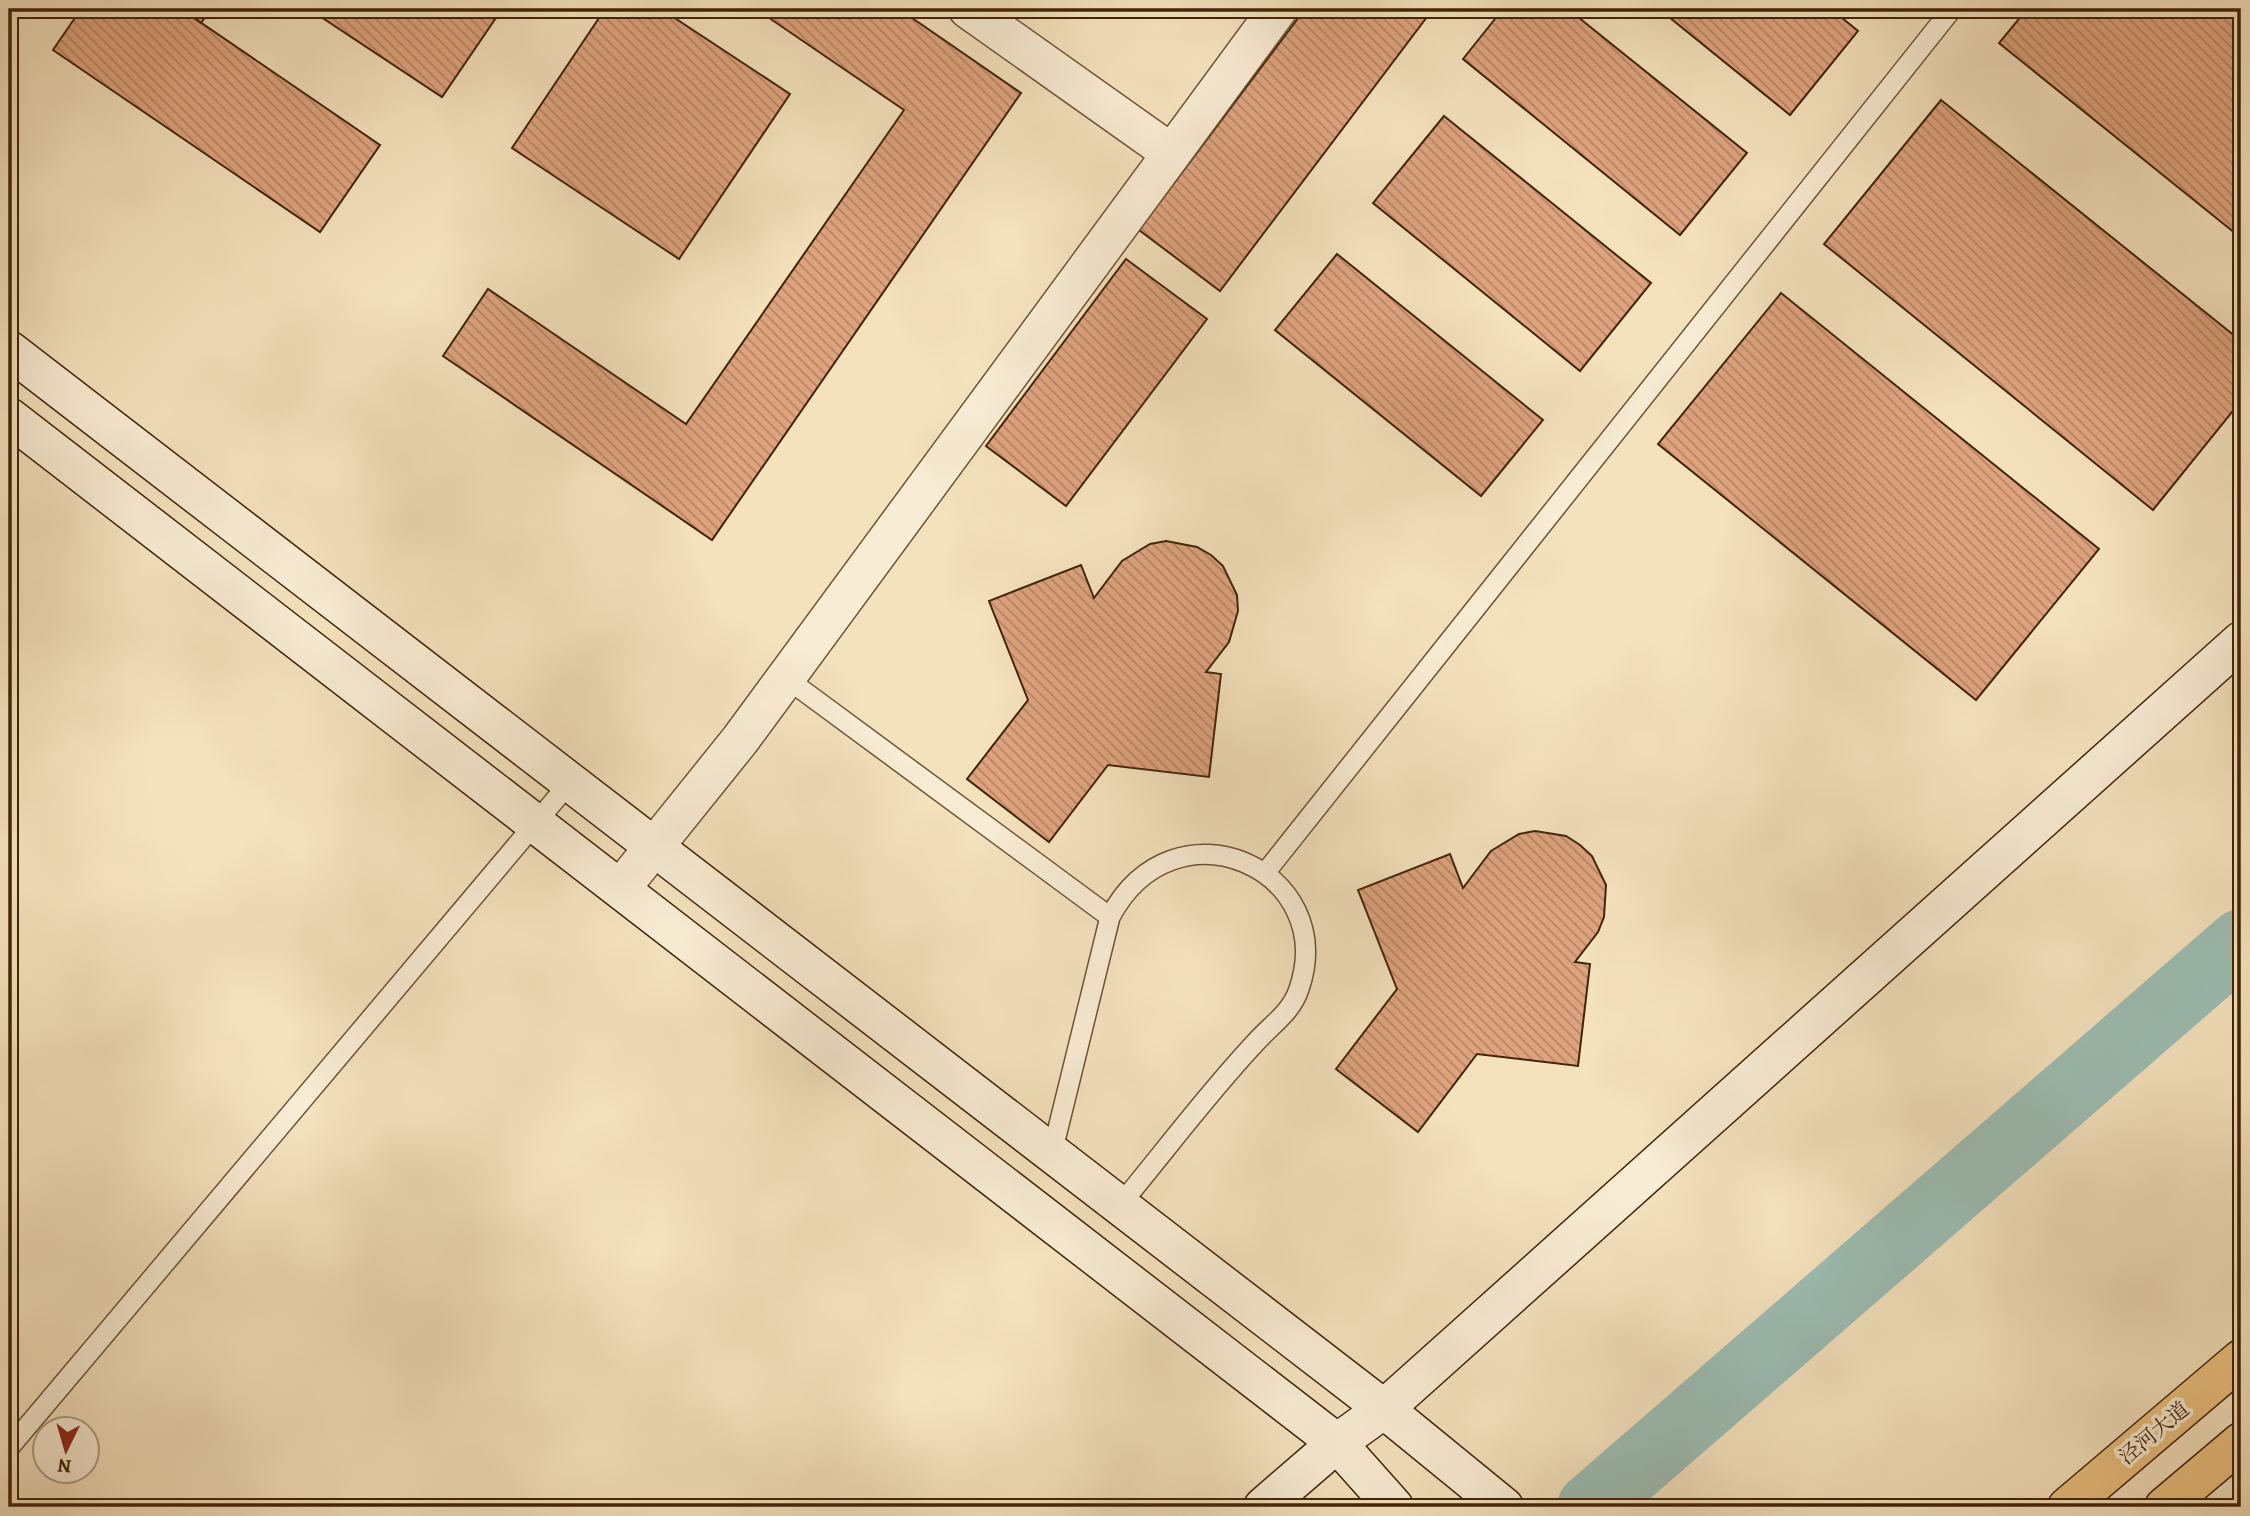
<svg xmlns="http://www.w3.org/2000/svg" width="2250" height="1516" viewBox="0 0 2250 1516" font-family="Alegreya,'Noto Serif SC',serif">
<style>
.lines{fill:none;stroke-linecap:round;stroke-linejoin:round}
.river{stroke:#9cbdb3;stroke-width:66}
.building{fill:url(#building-back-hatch);stroke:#412409;stroke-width:2}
.lane-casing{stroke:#6e5436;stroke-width:22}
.street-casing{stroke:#6e5436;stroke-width:41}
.secondary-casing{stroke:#412409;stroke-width:41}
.primary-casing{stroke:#412409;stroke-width:41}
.lane{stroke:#f8ecd4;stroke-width:19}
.street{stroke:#f8ecd4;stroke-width:38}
.secondary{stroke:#f8ecd4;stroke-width:38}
.primary{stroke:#eac17e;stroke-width:38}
.labels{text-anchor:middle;stroke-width:7;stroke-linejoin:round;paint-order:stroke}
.street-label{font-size:21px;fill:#412409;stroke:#f8ecd4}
</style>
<defs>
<pattern id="building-back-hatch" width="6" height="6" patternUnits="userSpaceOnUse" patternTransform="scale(1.75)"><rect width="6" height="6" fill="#dfa37e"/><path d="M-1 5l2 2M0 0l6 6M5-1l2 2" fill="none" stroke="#b68565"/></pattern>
</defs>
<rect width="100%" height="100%" fill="#f4e2bd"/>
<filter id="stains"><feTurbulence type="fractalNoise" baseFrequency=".00286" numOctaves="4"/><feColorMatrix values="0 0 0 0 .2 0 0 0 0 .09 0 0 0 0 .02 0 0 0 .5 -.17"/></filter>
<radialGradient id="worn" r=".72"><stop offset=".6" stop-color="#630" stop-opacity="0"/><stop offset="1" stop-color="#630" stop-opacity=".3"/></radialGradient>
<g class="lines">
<path class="river" d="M1590,1507L2241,942"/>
</g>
<path class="building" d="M81,9H181L380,145L320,232L53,50Z
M181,9H211L201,23Z
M309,9H502L442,97Z
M605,9H661L790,94L679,259L512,148Z
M756,9H899L1021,93L712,540L443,356L488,289L686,424L904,110Z
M1305,9H1433L1220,291L1139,230Z
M1503,9H1568L1747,153L1680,235L1463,59Z
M1659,9H1831L1858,31L1790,115Z
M2027,9H2236L2241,13V238L1999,43Z
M1941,100L2241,341V401L2153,510L1824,244Z
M1444,116L1651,283L1580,371L1373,203Z
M1337,254L1543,420L1481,496L1275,330Z
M1126,259L1207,319L1066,506L986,446Z
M1781,293L2099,549L1976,700L1658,444Z
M1166,541L1197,547L1211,555L1223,566L1237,595L1238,611L1229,642L1206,672L1221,674L1209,777L1108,765L1049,842L967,779L1028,700L989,601L1081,565L1094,598L1122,561L1150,544Z
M1535,831L1566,836L1580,845L1592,856L1606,885L1604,917L1598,932L1575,962L1590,964L1578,1066L1477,1054L1418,1132L1336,1069L1397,989L1358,890L1450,854L1463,888L1491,851L1519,834Z"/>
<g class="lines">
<defs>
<path id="lane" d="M786,678L1110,917
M1265,873L1952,9
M1052,1153L1110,917C1174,795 1340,869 1299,989C1291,1013 1272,1024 1256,1042C1208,1093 1165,1151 1120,1205
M9,1448L571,781"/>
<path id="street" d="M968,9L1171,153
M621,888L740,740L1278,9"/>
<path id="secondary" d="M9,350L1384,1409L1504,1507
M9,417L1337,1443L1394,1507
M1263,1507L1337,1443L1384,1409L2241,641"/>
<path id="primary" d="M2067,1507L2241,1359
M2164,1507L2241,1442"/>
</defs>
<use href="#lane" class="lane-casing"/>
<use href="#street" class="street-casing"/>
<use href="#secondary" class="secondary-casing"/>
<use href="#primary" class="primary-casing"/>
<use href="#lane" class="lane"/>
<use href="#street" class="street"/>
<use href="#secondary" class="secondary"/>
<use href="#primary" class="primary"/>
</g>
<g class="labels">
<g class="street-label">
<text transform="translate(2154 1433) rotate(-40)" y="7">泾河大道</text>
</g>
</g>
<rect width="2250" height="1516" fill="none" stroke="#f4e2bd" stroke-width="35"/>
<rect x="10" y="10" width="2229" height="1495" fill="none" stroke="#412409" stroke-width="3.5"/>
<rect x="18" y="18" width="2215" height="1481" fill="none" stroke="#412409" stroke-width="2"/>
<g transform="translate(66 1450) rotate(185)"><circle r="33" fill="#f8ecd4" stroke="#af9c83" stroke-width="2"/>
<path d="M0-5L12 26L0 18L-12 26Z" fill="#8f2418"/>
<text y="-10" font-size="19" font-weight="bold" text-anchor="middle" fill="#412409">N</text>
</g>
<rect width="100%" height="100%" filter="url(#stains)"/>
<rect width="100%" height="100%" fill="url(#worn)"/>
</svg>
